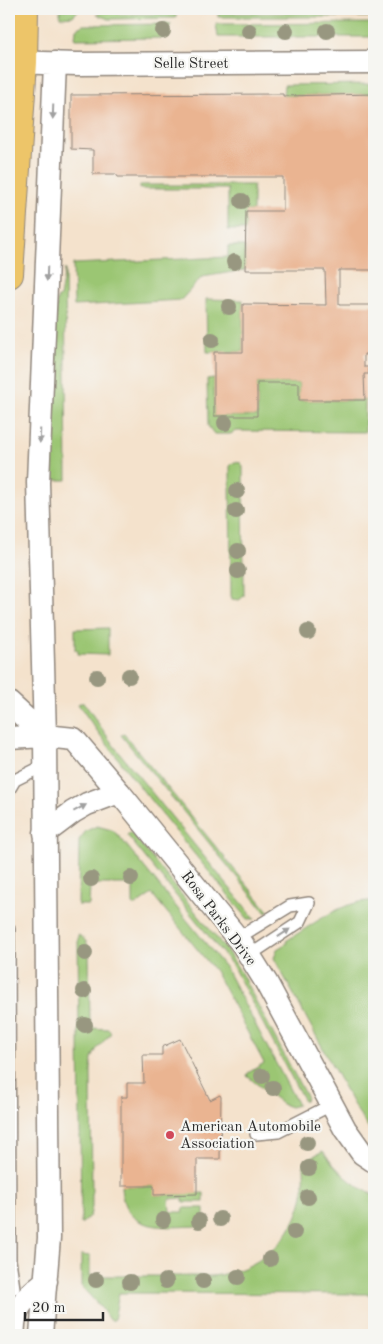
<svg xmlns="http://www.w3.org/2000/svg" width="383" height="1344" viewBox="0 0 383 1344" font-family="'Old Standard TT',serif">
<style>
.green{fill:#9bc673;stroke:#63784f}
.building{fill:#eab491}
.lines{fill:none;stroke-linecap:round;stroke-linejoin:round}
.service-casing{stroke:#90867c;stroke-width:14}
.minor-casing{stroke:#90867c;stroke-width:25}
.primary-casing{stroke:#90867c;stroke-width:30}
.path{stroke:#90867c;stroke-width:3;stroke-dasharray:4 4;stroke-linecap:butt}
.service{stroke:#fff;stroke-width:11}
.minor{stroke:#fff;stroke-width:22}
.primary{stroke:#edc569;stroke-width:28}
.tree{fill:#989780}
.oneway{fill:#a0a0a0}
.poi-dot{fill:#d1495b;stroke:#f6f6f2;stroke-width:2}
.labels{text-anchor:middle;stroke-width:4.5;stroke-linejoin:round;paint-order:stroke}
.street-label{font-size:15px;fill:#2b2b2b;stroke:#f6f6f2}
.poi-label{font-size:15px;fill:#2b2b2b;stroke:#f6f6f2;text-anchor:start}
</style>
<rect width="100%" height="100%" fill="#f6f6f2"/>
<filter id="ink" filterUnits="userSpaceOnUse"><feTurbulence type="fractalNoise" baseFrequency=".02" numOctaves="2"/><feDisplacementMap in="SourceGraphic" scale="10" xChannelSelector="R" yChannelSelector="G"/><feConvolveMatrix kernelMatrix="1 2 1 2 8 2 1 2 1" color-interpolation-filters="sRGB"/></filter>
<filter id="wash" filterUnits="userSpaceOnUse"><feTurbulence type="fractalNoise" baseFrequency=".0096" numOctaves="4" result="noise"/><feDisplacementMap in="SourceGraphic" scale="20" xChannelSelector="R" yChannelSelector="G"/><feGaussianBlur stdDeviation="1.12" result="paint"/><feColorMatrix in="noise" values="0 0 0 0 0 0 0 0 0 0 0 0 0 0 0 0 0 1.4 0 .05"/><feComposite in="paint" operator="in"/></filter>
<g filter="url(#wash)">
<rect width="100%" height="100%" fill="#f4e2cc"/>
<path class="green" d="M60,9H80L73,16L60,17Z
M105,9H114L118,14H176V18L109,19L97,15Z
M372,9H374V17H218V13H372Z
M374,23V37H218L216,24Z
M171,24L164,38L75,39L76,29L83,25Z
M374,84V94L283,96L284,85Z
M140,185H253V211H246V230H228V189H140Z
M228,246H245V270L202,277L181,300L74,306L73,264L228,257Z
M65,269L67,480H47L52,369L57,299L60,297Z
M206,299L243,300V352H207Z
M214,378V416H257V383H299V400H365V432L237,431L230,434H214L208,426L207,379Z
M234,462L241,463L243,467L244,596L239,600L232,599L231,596L230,466Z
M108,628V655L78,654V650H75V629Z
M80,703H84L87,707L114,746L255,919H248C190,848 130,779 78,704Z
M124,734L269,912L266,913L121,735Z
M97,826L112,830L119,836L225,967L298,1105L290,1107L282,1104L247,1076L248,1073L264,1063L215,971L152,894L135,906L133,904V884H92L90,886L89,905H78L79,840L86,831Z
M131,832L228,952L240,971L307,1098L304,1101L232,965L127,835Z
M367,901H374V1137L353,1104L274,958L277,949L287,943L286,941C311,926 337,904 367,901Z
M78,935C85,938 88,944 89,951L90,1028L109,1029L111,1033L96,1050L92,1059L91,1070L92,1207L90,1216L81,1224Z
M323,1151C337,1171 352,1185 374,1195V1312L370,1294L119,1293L114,1320H109L102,1309L81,1286V1255L90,1256V1276H212C257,1272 295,1240 303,1195C305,1184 304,1172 304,1161Z
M121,1186H154L155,1195L204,1193V1202H183V1198L169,1199L170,1212H183L184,1208H204V1226C168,1226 123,1236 121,1186Z"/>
<g id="blocks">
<path class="building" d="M283,94V96L374,94V270H339V305H374V354H364V367H369V374H364L365,400H299V383H257V416H214V352H243V304L326,305L325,270H245L246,211H283V177H118L116,174H93V150L71,149V95Z
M180,1039L210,1100L220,1095L221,1097L220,1159H197V1194L154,1195V1186H121V1097H127V1083H144L143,1055H162V1047Z"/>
</g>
</g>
<g filter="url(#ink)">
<use href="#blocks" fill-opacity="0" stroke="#90867c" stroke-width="1"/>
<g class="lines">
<defs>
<path id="service" d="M9,790L15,780L45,765
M9,929L10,1260L14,1288
M238,938L290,906L309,903
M250,955L300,922L309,903
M256,1134L278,1132L331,1105"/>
<path id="minor" d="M9,62L77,64L374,62
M9,703L45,736
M9,738L45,736L74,739L119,792L243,945L266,982L345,1129L362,1153L374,1161
M45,833L73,812L87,804L119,792
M14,1335C11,1309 27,1296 46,1281
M41,1335L49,1238L45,736L38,482L55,63"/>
<path id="primary" d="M9,274L23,62L24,9"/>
</defs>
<use href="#service" class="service-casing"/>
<use href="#minor" class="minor-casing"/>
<use href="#primary" class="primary-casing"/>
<path class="path" d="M94,12L98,9"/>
<use href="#service" class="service"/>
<use href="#minor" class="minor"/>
<use href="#primary" class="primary"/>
</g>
<g class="tree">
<circle cx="163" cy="31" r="8"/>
<circle cx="249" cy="31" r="8"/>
<circle cx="286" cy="31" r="8"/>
<circle cx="327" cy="31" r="8"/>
<circle cx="242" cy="201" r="8"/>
<circle cx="234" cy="262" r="8"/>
<circle cx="229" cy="307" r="8"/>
<circle cx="212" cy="340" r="8"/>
<circle cx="225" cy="423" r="8"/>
<circle cx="237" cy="491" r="8"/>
<circle cx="236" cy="511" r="8"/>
<circle cx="238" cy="551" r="8"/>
<circle cx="238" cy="571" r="8"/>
<circle cx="308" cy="632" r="8"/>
<circle cx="129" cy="676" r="8"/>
<circle cx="97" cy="677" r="8"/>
<circle cx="131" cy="878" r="8"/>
<circle cx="91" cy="879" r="8"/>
<circle cx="85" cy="953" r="8"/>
<circle cx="84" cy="991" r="8"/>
<circle cx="85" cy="1025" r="8"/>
<circle cx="262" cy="1076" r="8"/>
<circle cx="273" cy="1088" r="8"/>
<circle cx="307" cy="1143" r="8"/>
<circle cx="309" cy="1168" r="8"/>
<circle cx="308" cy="1197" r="8"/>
<circle cx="220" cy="1219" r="8"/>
<circle cx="163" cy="1220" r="8"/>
<circle cx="199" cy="1221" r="8"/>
<circle cx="294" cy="1232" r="8"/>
<circle cx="270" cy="1259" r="8"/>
<circle cx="238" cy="1277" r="8"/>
<circle cx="96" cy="1280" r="8"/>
<circle cx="166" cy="1281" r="8"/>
<circle cx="203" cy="1281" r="8"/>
<circle cx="130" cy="1282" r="8"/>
</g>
<defs><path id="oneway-solid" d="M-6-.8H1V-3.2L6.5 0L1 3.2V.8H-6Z" transform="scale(1.25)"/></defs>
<g class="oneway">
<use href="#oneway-solid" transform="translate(53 112) rotate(92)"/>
<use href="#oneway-solid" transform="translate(47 274) rotate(92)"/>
<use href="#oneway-solid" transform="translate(40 436) rotate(92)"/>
<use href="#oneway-solid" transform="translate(80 808) rotate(-28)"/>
<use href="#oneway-solid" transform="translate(284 933) rotate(-34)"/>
</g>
</g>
<circle class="poi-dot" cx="170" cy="1135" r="5"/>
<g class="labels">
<g class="street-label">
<text x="191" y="68">Selle Street</text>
<text transform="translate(219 918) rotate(53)" y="5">Rosa Parks Drive</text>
</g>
<g class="poi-label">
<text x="180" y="1131">American Automobile<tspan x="180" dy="17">Association</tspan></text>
</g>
</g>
<rect width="383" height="1344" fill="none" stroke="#f6f6f2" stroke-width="30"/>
<path d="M25 1312v8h78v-8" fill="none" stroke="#2b2b2b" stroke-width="2.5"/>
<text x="32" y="1312" font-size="15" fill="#2b2b2b" stroke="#f6f6f2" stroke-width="4" paint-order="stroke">20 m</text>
</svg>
